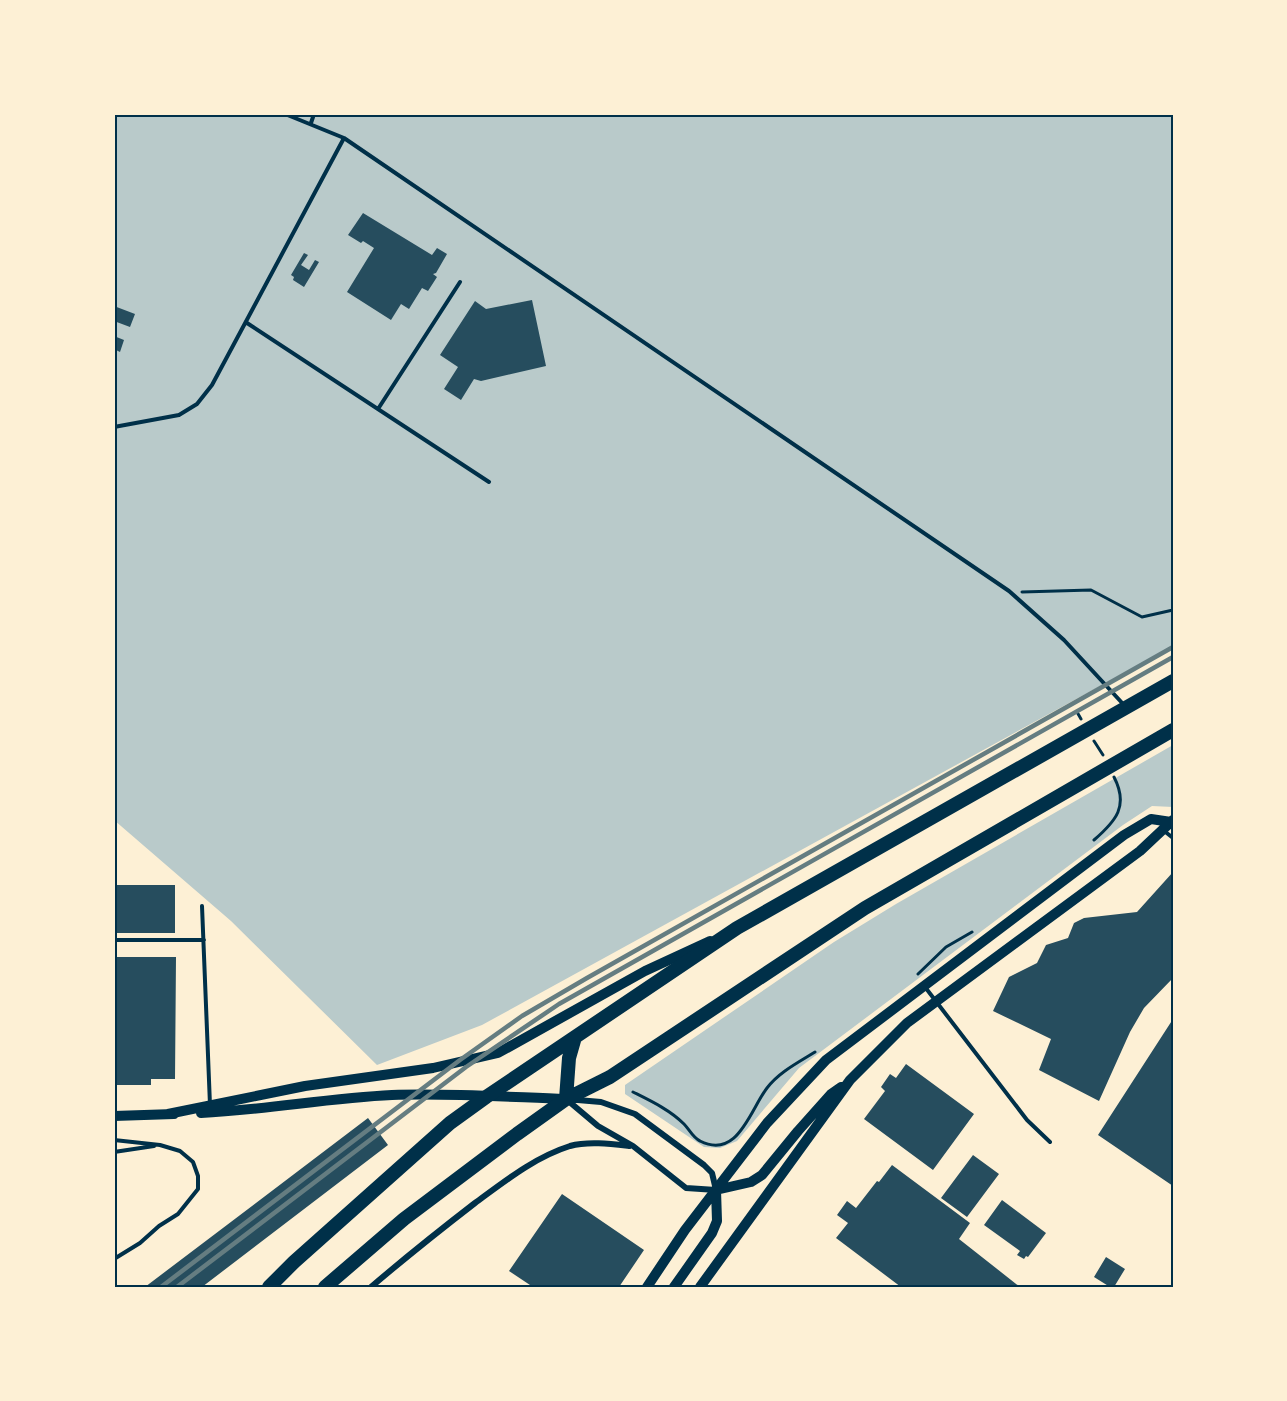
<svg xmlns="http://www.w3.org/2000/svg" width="1287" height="1401" viewBox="0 0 1287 1401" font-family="Rubik,sans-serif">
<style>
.green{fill:#b9caca}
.building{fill:#264d5e}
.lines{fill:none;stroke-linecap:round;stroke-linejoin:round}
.path{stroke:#003049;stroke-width:3}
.service{stroke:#003049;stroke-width:4}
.minor{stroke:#003049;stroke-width:6}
.tertiary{stroke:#003049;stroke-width:10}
.secondary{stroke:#003049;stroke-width:10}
.trunk{stroke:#003049;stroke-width:14}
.rail{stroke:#657d81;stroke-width:4.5}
.neatline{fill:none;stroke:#003049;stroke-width:2}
</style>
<rect width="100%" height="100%" fill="#fdf0d5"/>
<path class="green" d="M114,114H1173V646L482,1025L377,1065L231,921L114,820Z
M1173,745V807L1152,806L1123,825L799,1068L737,1141L720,1148L704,1147L625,1094V1085L834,942L896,904Z"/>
<path class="building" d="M363,213L432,255L437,248L447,254L436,273L433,274L437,277L428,291L422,288L409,309L401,304L391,320L347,292L374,248L363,241L361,243L348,235Z
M304,253L308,255L301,265L309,270L315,260L319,262L304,287L293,280L294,277L291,275Z
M532,300L546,366L481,381L474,379L461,400L444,389L458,367L440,355L475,301L486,309Z
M114,306L135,314L130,327L114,321Z
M114,336L124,340L120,352L114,349Z
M1173,872V978L1144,1008L1130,1032L1099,1101L1039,1070L1051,1039L993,1011L1009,977L1037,963L1046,945L1068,938L1074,923L1084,918L1137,912Z
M114,885H175V933H114Z
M114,957H176L175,1079H151V1085H114Z
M1173,1019V1186L1098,1135Z
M906,1064L974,1114L933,1170L864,1119L885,1091L881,1087L890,1074L896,1078Z
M368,1118L388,1145L202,1287H145Z
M973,1155L999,1174L967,1217L941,1198Z
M892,1165L970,1223L959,1239L1020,1287H901L836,1238L848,1223L837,1215L847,1201L856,1208L877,1181L879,1182Z
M562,1194L644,1250L619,1287H533L509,1271Z
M1002,1200L1046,1233L1028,1257L1026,1256L1024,1259L1017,1255L1020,1251L984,1225Z
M1106,1257L1125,1269L1114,1287H1110L1094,1277Z"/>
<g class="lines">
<path class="path" d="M1022,592L1091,590L1142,617L1173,610
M1077,712L1081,719
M1094,741L1103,755
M1094,840C1116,821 1129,806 1114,777
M918,974L946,947L972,932
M633,1092C651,1101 670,1110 684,1124C689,1129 693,1138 700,1141C738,1160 750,1110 767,1088C779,1072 799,1062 815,1052"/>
<path class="service" d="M285,114L344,138L1009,591L1064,640L1124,705
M311,123L314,114
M247,323L489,482
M378,409L460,282
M114,427L179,415L197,404L212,385L344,138
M1163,830L1173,838
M202,906L210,1105
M114,940H204
M925,987L1027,1120L1050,1142
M114,1140L160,1145L180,1151L193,1162L198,1176V1189L178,1214L159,1226L140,1243L114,1259
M114,1152L154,1146"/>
<path class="minor" d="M566,1099L601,1102L635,1114L704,1165L712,1173L716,1190L686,1188L633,1146L598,1126Z
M371,1287C405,1258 440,1230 475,1203C505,1181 535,1157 570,1146C588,1141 612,1144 630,1146"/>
<path class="tertiary" d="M716,1190L751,1182L762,1175L798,1131L831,1094L841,1087
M647,1287L685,1230L767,1123L826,1060L1124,835L1151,819L1171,822
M674,1287L712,1233L717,1221L716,1190
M700,1287L850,1080L907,1023L1140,851L1173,820"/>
<path class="secondary" d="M201,1113C265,1110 328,1098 392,1095C450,1093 509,1097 566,1099
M168,1114L305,1086L433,1068L498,1053L645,971L710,941
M114,1116L174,1114"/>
<path class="trunk" d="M566,1099L569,1058L575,1037
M269,1287L294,1262L450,1123L486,1097L737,928L1173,681
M325,1287L404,1219L517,1134L566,1099L610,1077L865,908L1173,730"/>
<path class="rail" d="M161,1287L460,1060L522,1016L587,978L1173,647
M177,1287L466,1067L559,1004L1173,657"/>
</g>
<rect width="1287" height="1401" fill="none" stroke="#fdf0d5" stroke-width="231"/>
<rect x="116" y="116" width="1056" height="1170" class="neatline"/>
</svg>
